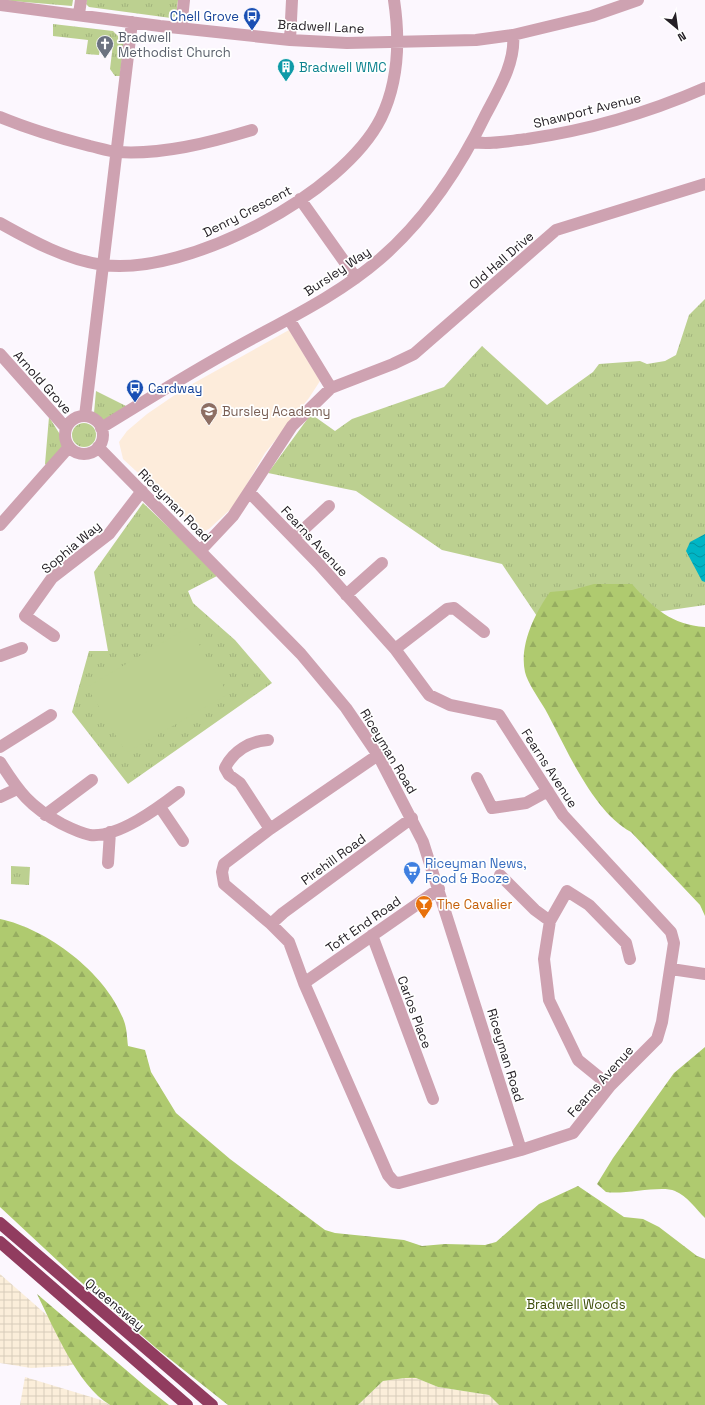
<svg xmlns="http://www.w3.org/2000/svg" width="705" height="1405" viewBox="0 0 705 1405" font-family="'Space Grotesk',sans-serif">
<style>
.industrial{fill:url(#industrial-grid)}
.education{fill:#fdecdb}
.grass{fill:url(#grass-tufts)}
.forest{fill:url(#forest-firs)}
.garden{fill:#bcd090}
.water{fill:url(#water-waves)}
.lines{fill:none;stroke-linecap:round;stroke-linejoin:round}
.minor{stroke:#cea2b1;stroke-width:12}
.highway{stroke:#913c5f;stroke-width:12}
.labels{text-anchor:middle;stroke-width:3.5;stroke-linejoin:round;paint-order:stroke}
.transit-label{font-size:13px;fill:#164399;stroke:#fff;text-anchor:end}
.street-label{font-size:13px;fill:#252026;stroke:#fff}
.worship-label{font-size:13px;fill:#5b616d;stroke:#fff;text-anchor:start}
.culture-label{font-size:13px;fill:#0d838f;stroke:#fff;text-anchor:start}
.education-label{font-size:13px;fill:#785e54;stroke:#fff;text-anchor:start}
.shop-label{font-size:13px;fill:#366cbe;stroke:#fff;text-anchor:start}
.food-label{font-size:13px;fill:#c56008;stroke:#fff;text-anchor:start}
.park-label{font-size:13px;fill:#3e4e0a;stroke:#fff}
</style>
<defs>
<pattern id="industrial-grid" width="8" height="8" patternUnits="userSpaceOnUse"><rect width="8" height="8" fill="#fbeeda"/><path d="M0 4h8M4 0v8" fill="none" stroke="#d7ccbb"/></pattern>
<pattern id="grass-tufts" width="24" height="20" patternUnits="userSpaceOnUse"><rect width="24" height="20" fill="#bcd090"/><path d="M3 7l-1-3M5 7V3M7 7l1-3M15 17l-1-3M17 17v-4M19 17l1-3" fill="none" stroke="#a1b27c"/></pattern>
<pattern id="forest-firs" width="22" height="20" patternUnits="userSpaceOnUse"><rect width="22" height="20" fill="#afca6f"/><path d="M5 1l3.5 6h-7zM16 11l3.5 6h-7z" fill="#96ad60"/></pattern>
<pattern id="water-waves" width="16" height="10" patternUnits="userSpaceOnUse"><rect width="16" height="10" fill="#00b5c5"/><path d="M0 5q4-4 8 0t8 0" fill="none" stroke="#0293a0"/></pattern>
</defs>
<rect width="100%" height="100%" fill="#fcf7fe"/>
<path class="industrial" d="M0,1274L90,1353L80,1363L67,1366L31,1368L0,1363Z
M25,1377L101,1400L110,1405H20Z
M405,1378H416L438,1387L489,1395L499,1405H358L383,1381Z"/>
<path class="education" d="M289,330L320,381L309,398L265,453L234,506L209,529L202,532L123,459L119,442L127,431L147,414L185,388Z"/>
<path class="grass" d="M0,0H73L72,6Z
M87,0H178L176,16L171,18L89,7L86,4Z
M53,24L113,31L124,42L120,76H115L110,69L113,44L101,42L99,55L86,54L88,40L53,36Z
M705,299V605L545,628L502,564L442,550L356,491L268,473L311,414L335,431L352,419L444,387L482,346L547,405L593,372L599,364L640,361L647,364L665,361L676,355L689,315Z
M96,391L128,407L104,420L96,417L94,413Z
M49,417L66,444L47,466L45,464Z
M72 435a12 12 0 1 1 24 0a12 12 0 1 1-24 0Z
M143,503L201,558L217,576L188,591L193,603L235,640L272,683L128,784L72,712L89,651H108L94,572Z
M11,866L30,867L29,885L11,884Z"/>
<path class="forest" d="M594,584H632C653,608 672,625 705,627V916L700,905L631,832C592,811 566,747 545,709C539,699 527,682 525,672C519,645 535,613 550,592L572,590Z
M0,919C48,929 107,974 124,1021C127,1029 127,1038 128,1046L145,1050L151,1072L176,1113L230,1159L325,1230L335,1233L404,1240L422,1246L445,1244L485,1245L496,1242L539,1204L578,1186L624,1217L643,1219L659,1227L697,1256L705,1259V1405H499L489,1395L438,1387L416,1378H405L383,1381L358,1405H228L156,1348L74,1276L0,1207Z
M705,1047V1218C696,1209 687,1196 675,1191C661,1185 625,1195 606,1192L597,1184L613,1158L674,1073Z
M37,1294L146,1387L169,1405H110C77,1385 54,1328 37,1294Z"/>
<path class="garden" d="M189,627L228,694L126,753L87,687Z"/>
<path class="water" d="M705,534V582L702,581L686,551L690,542Z"/>
<g class="lines">
<path class="minor" d="M0,5L160,26L290,40L347,43L476,40L513,35L592,16L638,0
M79,14L81,0
M181,28L184,0
M290,40L292,0
M0,117C29,129 59,138 90,146C99,148 108,151 117,152C161,155 209,143 252,130
M472,142C491,145 508,141 527,139C589,130 648,113 705,88
M300,199L356,278
M0,223C32,241 67,260 103,265C188,276 343,194 381,118C399,81 400,40 394,0
M0,354L66,428
M331,388L393,364L414,354L556,230L705,184
M85,416L132,22
M65 435a19 19 0 1 1 38 0a19 19 0 1 1-38 0Z
M101,428C143,402 185,376 228,352C279,323 335,298 380,259C425,220 460,168 486,114C498,91 516,62 513,35
M98,447L301,654L346,708L378,755L423,842L521,1150
M249,492L318,563L395,649L429,695L450,705L499,715L563,815L671,932L674,943L662,1022L657,1039L610,1086L573,1133L521,1150L399,1183L394,1182L388,1175L304,983L289,942L271,924L224,884L222,872L224,864L270,829L378,755
M0,525L69,447
M294,538L329,506
M201,550L233,516L292,426L331,388L289,319
M346,595L382,563
M54,636L25,616L52,578L109,534L142,491
M395,649L447,609L454,608L484,632
M0,656L22,648
M268,740C250,741 233,751 225,768L229,775L240,783L270,829
M0,747L51,715
M0,762C19,792 30,807 62,824C70,828 81,833 90,835C118,838 158,808 179,792
M477,778L492,808L526,803L548,791
M0,797L17,789
M160,807L183,841
M45,815L92,780
M108,863L110,832
M500,875L535,910L550,921
M271,924L283,913L412,818
M372,935L433,1099
M671,969L705,974
M304,983L439,889
M610,1086L578,1060L549,1000L544,959L550,921L567,891L589,905L626,943L630,959"/>
<path class="highway" d="M0,1223L212,1405
M0,1242L187,1405"/>
</g>
<defs>
<symbol id="bus-pin" viewBox="-11 -11 22 30"><path d="M0 17L-7.5 6A9.5 9.5 0 1 1 7.5 6Z" fill="#1a4fb4" stroke="#fff"/><path d="M-5-6H5V4H4V6H2V4H-2V6H-4V4H-5ZM-3.5-4V0h7V-4ZM-3.5 1.2v1.5H-2V1.2ZM2 1.2v1.5H3.5V1.2Z" fill="#fff"/></symbol>
<symbol id="church-pin" viewBox="-11 -11 22 30"><path d="M0 17L-7.5 6A9.5 9.5 0 1 1 7.5 6Z" fill="#6b7280" stroke="#fff"/><path d="M-1.2-6h2.4v3.5h3.3v2.4h-3.3V6h-2.4V-.1h-3.3v-2.4h3.3Z" fill="#fff"/></symbol>
<symbol id="building-pin" viewBox="-11 -11 22 30"><path d="M0 17L-7.5 6A9.5 9.5 0 1 1 7.5 6Z" fill="#0f9aa8" stroke="#fff"/><path d="M-4-6H4V6H1V3H-1V6H-4ZM-2.5-4.3h1.7v1.8h-1.7ZM.8-4.3h1.7v1.8H.8ZM-2.5-1h1.7V.8h-1.7ZM.8-1h1.7V.8H.8Z" fill="#fff"/></symbol>
<symbol id="school-pin" viewBox="-11 -11 22 30"><path d="M0 17L-7.5 6A9.5 9.5 0 1 1 7.5 6Z" fill="#8d6e63" stroke="#fff"/><path d="M0-5L7-2L0 1L-7-2ZM-4 1L0 2.5L4 1V4Q0 6-4 4Z" fill="#fff"/></symbol>
<symbol id="supermarket-pin" viewBox="-11 -11 22 30"><path d="M0 17L-7.5 6A9.5 9.5 0 1 1 7.5 6Z" fill="#3f7fe0" stroke="#fff"/><path d="M-6-5.5h2.5l.6 2H6L4.5 2H-2.5L-4.4-4H-6ZM-1.5 3.2a1.3 1.3 0 1 0 .1 0ZM3 3.2a1.3 1.3 0 1 0 .1 0Z" fill="#fff"/></symbol>
<symbol id="bar-pin" viewBox="-11 -11 22 30"><path d="M0 17L-7.5 6A9.5 9.5 0 1 1 7.5 6Z" fill="#e8710a" stroke="#fff"/><path d="M-6-5H6L.8 .8V4.5H3.5V6h-7V4.5H-.8V.8Z" fill="#fff"/></symbol>
</defs>
<g fill-rule="evenodd">
<use href="#bus-pin" x="242" y="6" width="20" height="27"/>
<use href="#church-pin" x="95" y="34" width="20" height="27"/>
<use href="#building-pin" x="276" y="57" width="20" height="27"/>
<use href="#bus-pin" x="125" y="378" width="20" height="27"/>
<use href="#school-pin" x="199" y="401" width="20" height="27"/>
<use href="#supermarket-pin" x="402" y="860" width="20" height="27"/>
<use href="#bar-pin" x="414" y="894" width="20" height="27"/>
</g>
<g class="labels">
<g class="transit-label">
<text x="239" y="21">Chell Grove</text>
<text x="148" y="393" text-anchor="start">Cardway</text>
</g>
<g class="street-label">
<text transform="translate(321 26) rotate(3)" y="5">Bradwell Lane</text>
<text transform="translate(587 110) rotate(-14)" y="5">Shawport Avenue</text>
<text transform="translate(247 211) rotate(-27)" y="5">Denry Crescent</text>
<text transform="translate(501 260) rotate(-41)" y="5">Old Hall Drive</text>
<text transform="translate(337 271) rotate(-34)" y="5">Bursley Way</text>
<text transform="translate(43 382) rotate(48)" y="5">Arnold Grove</text>
<text transform="translate(175 505) rotate(45)" y="5">Riceyman Road</text>
<text transform="translate(315 541) rotate(47)" y="5">Fearns Avenue</text>
<text transform="translate(71 547) rotate(-40)" y="5">Sophia Way</text>
<text transform="translate(389 751) rotate(59)" y="5">Riceyman Road</text>
<text transform="translate(550 768) rotate(57)" y="5">Fearns Avenue</text>
<text transform="translate(333 859) rotate(-36)" y="5">Pirehill Road</text>
<text transform="translate(363 924) rotate(-35)" y="5">Toft End Road</text>
<text transform="translate(415 1012) rotate(70)" y="5">Carlos Place</text>
<text transform="translate(506 1055) rotate(73)" y="5">Riceyman Road</text>
<text transform="translate(600 1081) rotate(-48)" y="5">Fearns Avenue</text>
<text transform="translate(115 1304) rotate(40)" y="5">Queensway</text>
</g>
<g class="worship-label">
<text x="118" y="42">Bradwell<tspan x="118" dy="15">Methodist Church</tspan></text>
</g>
<g class="culture-label">
<text x="299" y="72">Bradwell WMC</text>
</g>
<g class="education-label">
<text x="222" y="416">Bursley Academy</text>
</g>
<g class="shop-label">
<text x="425" y="868">Riceyman News,<tspan x="425" dy="15">Food &amp; Booze</tspan></text>
</g>
<g class="food-label">
<text x="437" y="909">The Cavalier</text>
</g>
<g class="park-label">
<text x="576" y="1309">Bradwell Woods</text>
</g>
</g>
<g transform="translate(677 28) rotate(151)" stroke="#ffffff" stroke-width="3" paint-order="stroke">
<path d="M0-3L7 15L0 10L-7 15Z" fill="#252026"/>
<text y="-6" font-size="11" font-weight="bold" text-anchor="middle" fill="#252026">N</text>
</g>
</svg>
